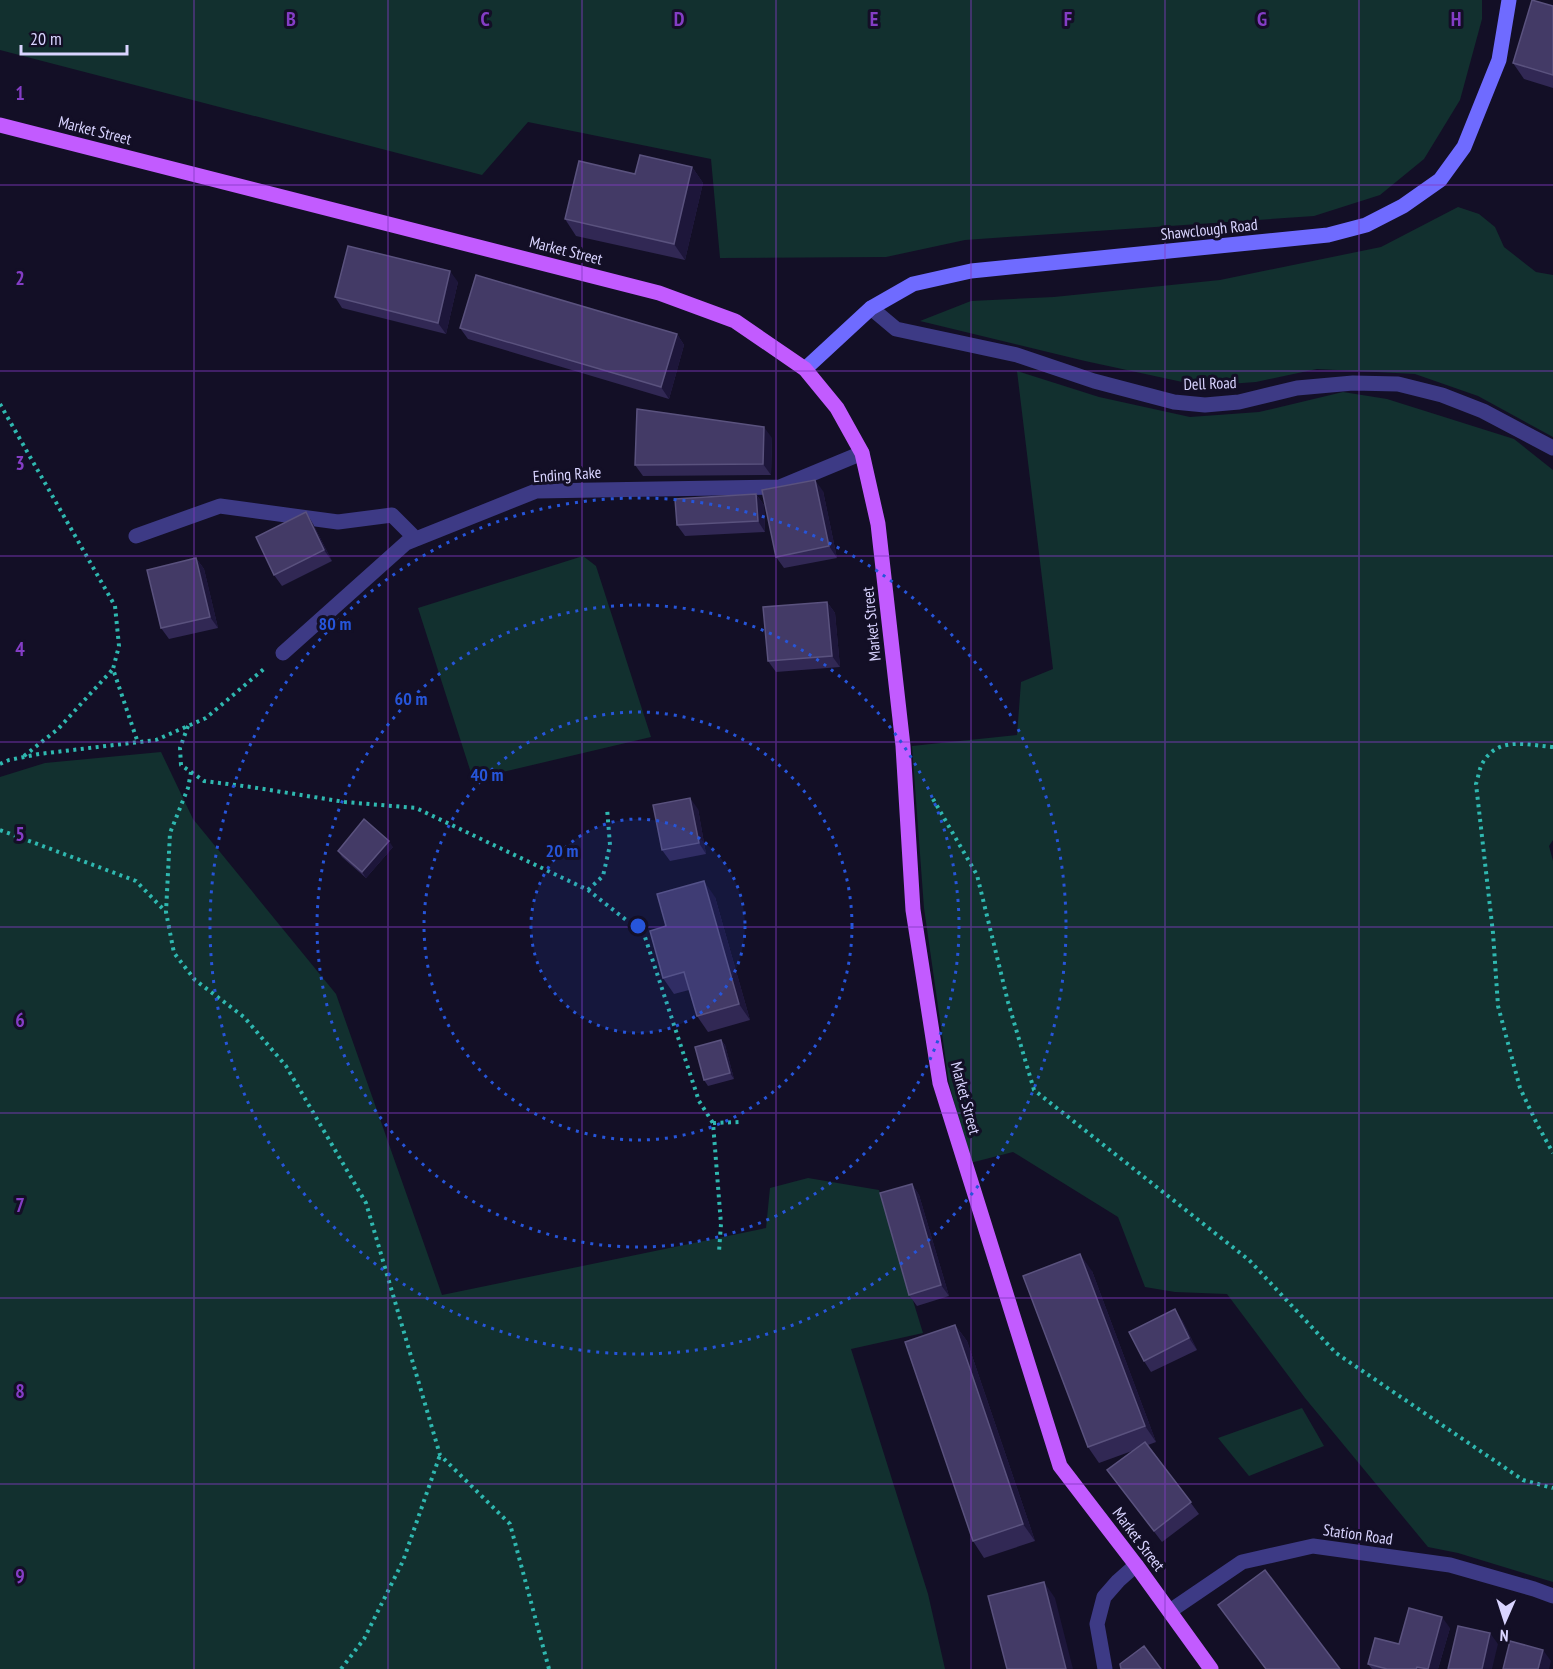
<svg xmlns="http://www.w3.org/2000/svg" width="1553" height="1669" viewBox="0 0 1553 1669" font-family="'PT Sans Narrow',sans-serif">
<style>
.green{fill:#12302f}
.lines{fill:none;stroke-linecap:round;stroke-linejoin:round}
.path{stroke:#2fb8b0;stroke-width:4;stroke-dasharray:3 4.5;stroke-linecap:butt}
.minor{stroke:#3d3a85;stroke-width:15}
.secondary{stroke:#6f6bff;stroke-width:15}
.primary{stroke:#c25bff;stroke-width:15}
.wall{fill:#312854}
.shaded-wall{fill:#1d163a}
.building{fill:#433a66;stroke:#5a527e;stroke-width:1.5}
.grid{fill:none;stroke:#843dc5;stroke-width:1.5;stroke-opacity:0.55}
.ring{fill:none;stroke:#2655da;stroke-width:3;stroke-dasharray:3 6}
.labels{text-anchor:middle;stroke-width:6;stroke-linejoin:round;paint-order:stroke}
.street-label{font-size:16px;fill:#d9d4ff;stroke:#130f26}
.grid-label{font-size:20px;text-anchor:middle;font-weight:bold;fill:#843dc5;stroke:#130f26;stroke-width:6;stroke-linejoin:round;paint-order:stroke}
.centre{fill:#2655da;stroke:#130f26;stroke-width:3}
.ring-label{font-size:18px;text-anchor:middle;font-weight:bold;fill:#2655da;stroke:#130f26;stroke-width:6;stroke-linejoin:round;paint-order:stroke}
</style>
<rect width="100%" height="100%" fill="#130f26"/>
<path class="green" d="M0,0H1482V19L1460,100L1424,159L1380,195L1314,216L965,240L886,257L720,258L711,159L528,122L482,175L0,50Z
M1458,207L1479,214L1495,227L1504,247L1536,272L1553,275V437L1478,396L1415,374L1317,369L1256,382L1201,386L1085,361L920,321L971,301L1054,297L1220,280L1381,247Z
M1017,371L1099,397L1190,417L1259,412L1343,392L1387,399L1514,439L1553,470V840L1549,846L1553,861V1582L1458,1553L1428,1547L1305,1398L1227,1294L1175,1292L1145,1287L1118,1217L1013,1152L970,1163L949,1083L924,908L912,746L1017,735L1021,682L1053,669Z
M583,556L596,566L651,737L473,779L418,608Z
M161,752L193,819L336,994L442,1295L766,1228L770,1188L808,1178L879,1190L923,1333L851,1349L928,1594L945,1669H0V777L45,763Z
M1302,1408L1324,1446L1249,1476L1218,1438Z"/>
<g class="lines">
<path class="path" d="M0,404L115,606L119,646L113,669L138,743
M188,726L180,748L181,765L204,781L251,787L345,802L416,808L588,890L644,934L699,1101L713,1123L721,1224L719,1252
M1553,747C1526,745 1496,735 1481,766C1479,771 1478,778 1476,784L1493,933L1498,1006L1520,1088L1537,1124L1553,1153
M24,756L58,729L113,669
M0,764L9,760L39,754L156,740L206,718L265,668
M191,772L188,788L170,833L166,912L174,953L195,980L244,1017L286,1066L366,1203L440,1455L510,1524L549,1669
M933,799L977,875L1008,1002L1034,1090L1249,1260L1336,1353L1523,1480L1553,1488
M0,830L136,881L165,911
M588,890L603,876L610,845L607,808
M713,1123L740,1122
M341,1669L364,1639L403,1561L440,1455"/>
<path class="minor" d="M871,308L896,329L1017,355L1094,381L1174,402L1205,405L1239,402L1297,388L1353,383L1398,384L1442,395L1483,411L1553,448
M136,536L220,506L338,522L392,515L416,539
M283,653L406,543L536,491L780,487L862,453
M1170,1611L1242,1562L1313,1546L1450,1565L1534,1589L1553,1596
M1105,1669L1097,1624L1104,1597L1118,1581L1136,1565"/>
<path class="secondary" d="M805,369L871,308L913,284L971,271L1328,235L1366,225L1403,206L1440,180L1464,147L1499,60L1509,0"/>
<path class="primary" d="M0,125L659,293L735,321L805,369L837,408L862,453L878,524L903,746L913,910L940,1083L1060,1466L1136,1565L1211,1669"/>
</g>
<path class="wall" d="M1553,6V88L1524,79L1513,63Z
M692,167L703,183L685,260L576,236L565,219L635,174Z
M458,282L446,334L342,308L335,297Z
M460,328L677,334L684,345L669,399L468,339Z
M772,438L771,475L643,476L635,465Z
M823,491L837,558L784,568L776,557Z
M756,494L764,505L765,532L685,536L677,525Z
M313,524L332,561L282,586L274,575Z
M196,558L204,569L218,628L169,639L161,628Z
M827,602L835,613L840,667L776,672L768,661Z
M698,809L706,854L670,861L662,850Z
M393,847L366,878L342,857L338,851Z
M715,897L750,1020L708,1032L697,1016L689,990L674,994L663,978Z
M721,1040L725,1045L734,1079L708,1086L704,1080Z
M912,1184L919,1195L949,1296L917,1306L909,1295Z
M1092,1271L1156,1442L1148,1445L1199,1514L1162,1542L1107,1470L1132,1451L1099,1463L1088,1447Z
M1182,1320L1197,1350L1151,1372L1144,1361Z
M955,1325L967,1341L1035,1541L984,1558L973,1541Z
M1450,1628L1438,1669H1372L1368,1664L1399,1644Z"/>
<path class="shaded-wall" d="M692,167L703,183L685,260L674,244Z
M450,271L458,282L446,334L438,323Z
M677,334L684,345L669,399L661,387Z
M764,427L772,438L771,475L763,464Z
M815,480L823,491L837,558L829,546Z
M756,494L764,505L765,532L758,521Z
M306,512L313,524L332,561L324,550Z
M196,558L204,569L218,628L210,617Z
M827,602L835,613L840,667L832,656Z
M690,798L698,809L706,854L699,843Z
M389,841L393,847L366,878L362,872Z
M704,881L715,897L750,1020L739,1004Z
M721,1040L725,1045L734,1079L730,1073Z
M912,1184L919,1195L949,1296L941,1285Z
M1080,1254L1092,1271L1156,1442L1145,1426Z
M1175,1309L1182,1320L1197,1350L1189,1338Z
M955,1325L967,1341L1035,1541L1023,1524Z
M1044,1582L1055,1598L1073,1669H1066Z
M1442,1617L1450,1628L1438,1669H1428Z
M1490,1633L1498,1644L1492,1669H1482Z
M1543,1650L1551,1661L1549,1669H1538Z"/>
<path class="building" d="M1532,0L1553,6V75L1513,63Z
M640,155L692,167L674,244L565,219L579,161L635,174Z
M348,246L450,271L438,323L335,297Z
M476,275L677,334L661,387L460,328Z
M637,409L764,427L763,464L635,465Z
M815,480L829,546L776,557L762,490Z
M756,494L758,521L677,525L675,499Z
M306,512L324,550L274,575L256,537Z
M196,558L210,617L161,628L147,570Z
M827,602L832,656L768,661L763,607Z
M690,798L699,843L662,850L653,805Z
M364,819L389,841L362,872L338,851Z
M704,881L739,1004L697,1016L684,972L663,978L650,931L666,926L657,894Z
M721,1040L730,1073L704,1080L695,1047Z
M912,1184L941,1285L909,1295L880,1193Z
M1080,1254L1145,1426L1088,1447L1023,1276Z
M1175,1309L1189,1338L1144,1361L1129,1332Z
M955,1325L1023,1524L973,1541L905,1342Z
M1145,1442L1191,1502L1154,1531L1107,1470Z
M1265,1570L1340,1669H1266L1218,1605Z
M1044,1582L1066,1669H1007L988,1596Z
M1409,1608L1442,1617L1428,1669L1417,1667L1416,1669H1387L1368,1664L1375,1638L1399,1644Z
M1458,1626L1490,1633L1482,1669H1448Z
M1510,1641L1543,1650L1538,1669H1503Z
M1144,1646L1161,1669H1121L1120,1664Z"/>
<path class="grid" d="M194,0V1669M388,0V1669M582,0V1669M776,0V1669M971,0V1669M1165,0V1669M1359,0V1669M0,185H1553M0,371H1553M0,556H1553M0,742H1553M0,927H1553M0,1113H1553M0,1298H1553M0,1484H1553"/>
<circle cx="638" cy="926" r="107" fill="#2655da" fill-opacity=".12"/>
<g class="ring">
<circle cx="638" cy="926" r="107"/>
<circle cx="638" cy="926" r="214"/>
<circle cx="638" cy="926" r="321"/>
<circle cx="638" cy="926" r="428"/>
</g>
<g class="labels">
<g class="street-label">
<text transform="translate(95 130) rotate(14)" y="6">Market Street</text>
<text transform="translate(1209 229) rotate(-6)" y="6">Shawclough Road</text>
<text transform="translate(566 250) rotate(14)" y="6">Market Street</text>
<text transform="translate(1210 383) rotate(-2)" y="6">Dell Road</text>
<text transform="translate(567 474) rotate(-4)" y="6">Ending Rake</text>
<text transform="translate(871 624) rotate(-96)" y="6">Market Street</text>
<text transform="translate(966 1098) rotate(75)" y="6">Market Street</text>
<text transform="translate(1358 1534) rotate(8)" y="6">Station Road</text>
<text transform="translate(1139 1539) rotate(53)" y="6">Market Street</text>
</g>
</g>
<g class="grid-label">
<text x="291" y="26">B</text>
<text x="485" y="26">C</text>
<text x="679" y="26">D</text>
<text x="874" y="26">E</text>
<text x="1068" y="26">F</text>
<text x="1262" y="26">G</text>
<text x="1456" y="26">H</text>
<text x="20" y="100">1</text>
<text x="20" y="285">2</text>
<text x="20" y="470">3</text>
<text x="20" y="656">4</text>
<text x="20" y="841">5</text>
<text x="20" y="1027">6</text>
<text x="20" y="1212">7</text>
<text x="20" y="1398">8</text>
<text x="20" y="1583">9</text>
</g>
<circle cx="638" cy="926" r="9" class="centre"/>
<g class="ring-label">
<text x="335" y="630">80 m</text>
<text x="411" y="705">60 m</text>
<text x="487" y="781">40 m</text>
<text x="562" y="857">20 m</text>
</g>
<g transform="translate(1505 1621) rotate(183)" stroke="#130f26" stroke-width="4.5" paint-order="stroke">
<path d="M0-4.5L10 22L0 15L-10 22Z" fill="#d9d4ff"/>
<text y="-9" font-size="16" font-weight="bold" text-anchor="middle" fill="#d9d4ff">N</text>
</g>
<path d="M21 45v9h106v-9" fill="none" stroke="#d9d4ff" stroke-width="3"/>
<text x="30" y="45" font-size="18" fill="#d9d4ff" stroke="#130f26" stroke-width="4.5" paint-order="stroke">20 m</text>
</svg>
